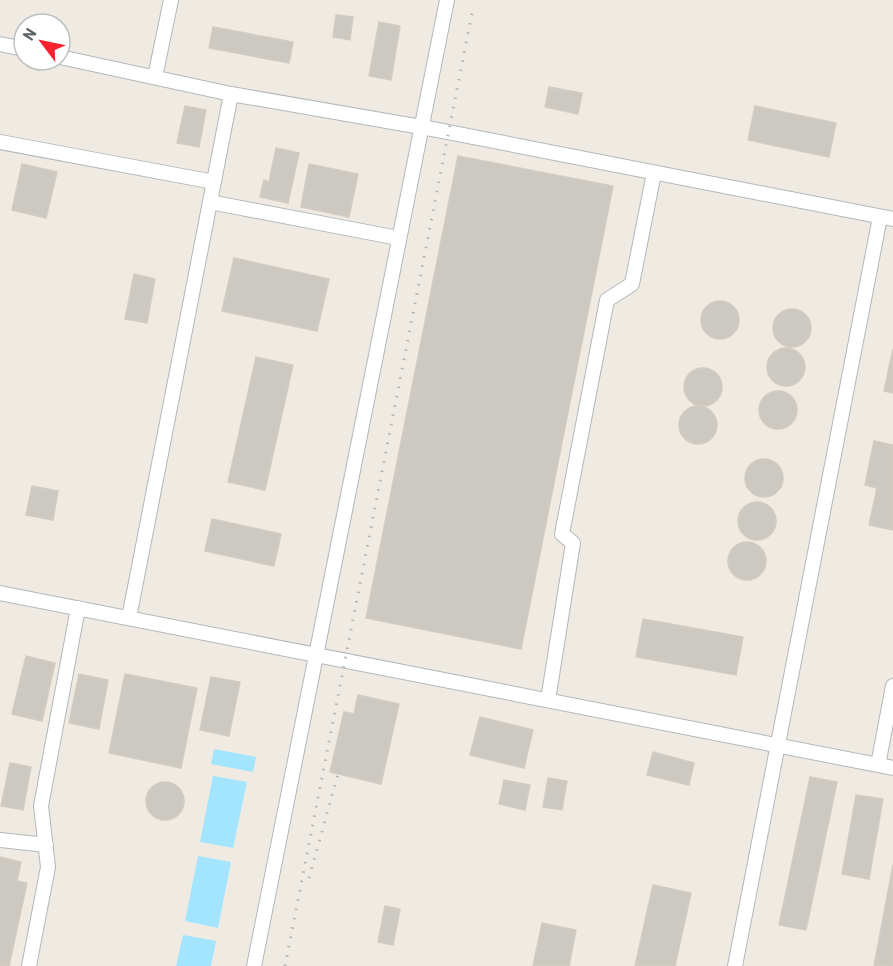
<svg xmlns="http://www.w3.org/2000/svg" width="893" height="966" viewBox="0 0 893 966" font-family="Barlow,sans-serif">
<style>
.water{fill:#a3e4ff}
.building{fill:#ccc8c2;stroke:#d4cbc1;stroke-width:1.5}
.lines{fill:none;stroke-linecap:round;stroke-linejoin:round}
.minor-casing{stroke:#b4b7bb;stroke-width:16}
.minor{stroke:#fff;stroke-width:14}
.rail{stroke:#b4b5b6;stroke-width:3;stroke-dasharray:1.5 8;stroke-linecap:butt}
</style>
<rect width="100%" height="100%" fill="#efebe3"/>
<path class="water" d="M214,749L256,757L253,772L211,764Z
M213,776L247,782L233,848L200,842Z
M198,856L231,862L218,928L185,921Z
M183,935L216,941L211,966H176Z"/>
<path class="building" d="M336,15L353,17L350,40L333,37Z
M379,22L400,26L391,80L369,76Z
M213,27L293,42L289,63L209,48Z
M549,87L582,93L578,114L545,107Z
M185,106L206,110L199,147L177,143Z
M755,106L836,123L829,157L748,140Z
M276,148L299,153L288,203L260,197L264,180L269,182Z
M458,156L613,186L521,649L366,618Z
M22,164L57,172L46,218L12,210Z
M309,164L358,174L349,217L301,207Z
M234,258L329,279L317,331L222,311Z
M134,274L155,279L147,323L125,319Z
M701 320a19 19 0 1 1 38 0a19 19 0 1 1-38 0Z
M773 328a19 19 0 1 1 38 0a19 19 0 1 1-38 0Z
M767 367a19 19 0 1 1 38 0a19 19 0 1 1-38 0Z
M893,349V393L884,391Z
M256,357L293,365L265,490L228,482Z
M684 387a19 19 0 1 1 38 0a19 19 0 1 1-38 0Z
M759 410a19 19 0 1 1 38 0a19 19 0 1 1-38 0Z
M679 425a19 19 0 1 1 38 0a19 19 0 1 1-38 0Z
M874,441L893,445V530L869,525L877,488L865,485Z
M745 478a19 19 0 1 1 38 0a19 19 0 1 1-38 0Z
M32,486L58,491L53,520L26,515Z
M738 521a19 19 0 1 1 38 0a19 19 0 1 1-38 0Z
M212,519L281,534L274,566L205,551Z
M728 561a19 19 0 1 1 38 0a19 19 0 1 1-38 0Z
M643,619L743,637L736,675L636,657Z
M26,656L55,663L42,721L12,714Z
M79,674L108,680L99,729L69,723Z
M125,674L197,688L181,768L109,753Z
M211,677L240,682L229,736L200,730Z
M358,695L399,704L381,784L330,772L344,712L354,714Z
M480,717L533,730L524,768L470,755Z
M653,752L694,763L689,785L647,775Z
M10,763L31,767L23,810L1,806Z
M810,777L837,782L806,930L779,925Z
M548,778L567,781L562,810L543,807Z
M504,780L530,785L525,810L499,804Z
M146 801a19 19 0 1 1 38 0a19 19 0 1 1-38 0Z
M856,795L883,799L869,879L842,874Z
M0,857L21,862L17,881L27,883L9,966H0Z
M893,865V966H874Z
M653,885L691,893L675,966H635Z
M385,906L400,909L393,945L378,942Z
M542,923L576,930L569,966H533Z"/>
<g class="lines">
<defs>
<path id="minor" d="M0,44L24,49
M60,57L231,94L427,128L893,219
M155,77L171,0
M0,142L214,182
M210,202L398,238
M0,593L893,768
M129,618L231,94
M548,700L573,543L562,534L607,300L632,284L654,173
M878,765L893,686
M0,840L46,845
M29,966L48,867L41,806L78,608
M254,966L447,0
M735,966L880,217"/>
</defs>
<use href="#minor" class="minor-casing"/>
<use href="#minor" class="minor"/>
<path class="rail" d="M309,878L338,774
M285,966L472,13"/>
</g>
<g transform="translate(42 42) rotate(302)"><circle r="28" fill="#ffffff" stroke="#bdc0c1" stroke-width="1.5"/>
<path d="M0-4.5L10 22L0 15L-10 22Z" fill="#f7212f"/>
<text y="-9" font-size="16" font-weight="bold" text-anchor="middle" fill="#5b6165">N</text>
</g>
</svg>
